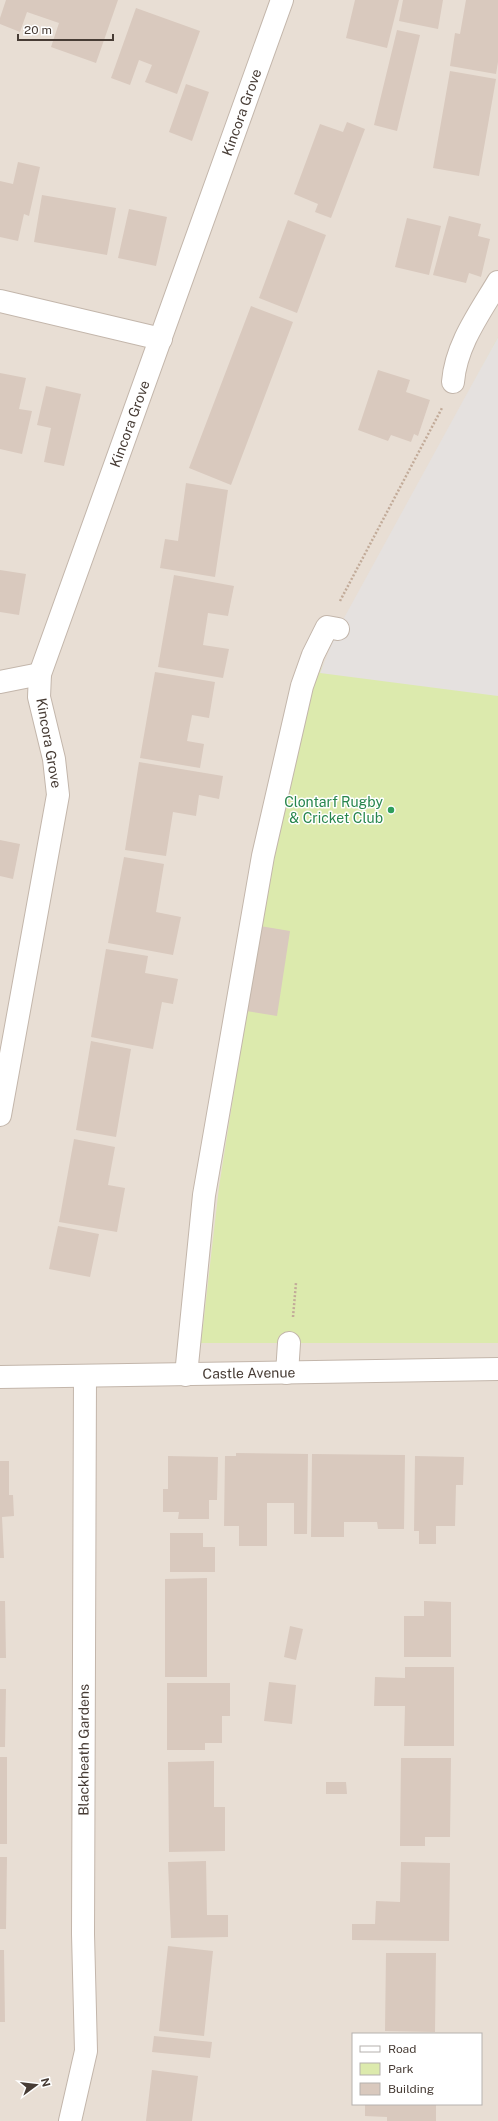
<svg xmlns="http://www.w3.org/2000/svg" width="498" height="2121" viewBox="0 0 498 2121" font-family="'Public Sans',sans-serif">
<style>
.residential{fill:#e8ded4;fill-rule:evenodd}
.green{fill:#dceaad}
.parking{fill:#e5e1df}
.building{fill:#d9c9be}
.lines{fill:none;stroke-linecap:round;stroke-linejoin:round}
.minor-casing{stroke:#c3b6ab;stroke-width:24}
.path{stroke:#c2ab99;stroke-width:2.5;stroke-dasharray:2 2;stroke-linecap:butt}
.minor{stroke:#fff;stroke-width:22}
.leisure-dot{fill:#2e9e5b;stroke:#fff;stroke-width:1.5}
.labels{text-anchor:middle;stroke-width:3;stroke-linejoin:round;paint-order:stroke}
.street-label{font-size:14px;fill:#473c35;stroke:#fff}
.leisure-label{font-size:14px;fill:#27864d;stroke:#fff;text-anchor:end}
</style>
<rect width="100%" height="100%" fill="#f4ede6"/>
<path class="residential" d="M0,0H498V2121H0ZM353,2034H481V2104H353Z"/>
<path class="green" d="M498,337V1343H201L219,1187L260,926L308,694Z"/>
<path class="parking" d="M498,337V696L320,673L338,629Z"/>
<path class="building" d="M6,0H118L96,63L51,47L59,23L27,12L20,32L0,24V18Z
M355,0H399L387,48L346,38Z
M403,0H443L438,29L399,21Z
M466,0H498V62L496,74L450,66L455,33L460,34Z
M136,8L200,31L177,94L145,82L152,65L139,60L130,85L111,78Z
M397,30L420,35L397,131L374,125Z
M450,71L496,79L479,176L433,168Z
M186,84L209,92L192,141L169,132Z
M347,122L365,129L331,218L315,212L318,204L294,194L320,124L343,132Z
M18,162L40,167L29,216L24,214L18,241L0,237V181L13,184Z
M42,195L116,208L107,255L34,242Z
M129,209L167,217L156,266L118,258Z
M449,216L481,224L478,236L490,239L481,277L469,273L466,283L433,275Z
M407,218L441,226L429,275L395,267Z
M288,220L326,235L297,313L259,298Z
M251,306L293,322L231,485L189,468Z
M378,370L410,380L406,392L430,400L418,436L414,434L411,442L391,435L388,441L358,430Z
M0,373L26,378L19,409L32,411L22,454L0,449Z
M46,386L81,394L64,466L44,462L51,428L37,425Z
M186,483L228,490L215,577L160,568L165,539L178,541Z
M0,570L26,574L19,615L0,612Z
M174,575L234,586L228,616L208,613L203,645L229,649L223,678L158,667Z
M155,672L215,682L209,718L192,715L187,741L204,744L200,768L140,758Z
M139,762L223,776L219,799L199,795L196,816L173,812L166,856L125,850Z
M0,840L20,844L13,879L0,876Z
M124,857L164,864L156,912L181,917L173,955L108,943Z
M260,926L290,931L277,1016L246,1011Z
M106,949L148,956L145,973L178,979L173,1004L162,1002L153,1049L91,1037Z
M91,1041L131,1049L116,1137L76,1130Z
M74,1139L115,1147L108,1185L125,1188L117,1232L59,1222Z
M58,1226L99,1234L90,1277L49,1269Z
M236,1453L308,1454L307,1534H294V1503H267V1546H239V1526H224L225,1456H236Z
M312,1454L405,1455L404,1529H378L377,1522H344V1537H311Z
M168,1456L218,1457L217,1500H209V1519H178L179,1512H163V1489H168Z
M415,1456L464,1457L463,1485H456L455,1526H436V1544H419V1531H414Z
M0,1461H9V1495H13L14,1516L2,1517L4,1558H0Z
M170,1533H203V1547H215V1572H170Z
M207,1578V1677H165V1579Z
M0,1601H5L6,1658H0Z
M424,1601L451,1602V1657H404V1616H424Z
M290,1626L303,1629L296,1660L284,1657Z
M405,1667H454V1746H404L405,1706H374L375,1677L405,1678Z
M269,1682L296,1685L292,1724L264,1721Z
M167,1683H230V1716H222V1743H205V1750H167Z
M0,1689H6L5,1747H0Z
M0,1757H7V1844H0Z
M401,1758H451L450,1837H425V1846H400Z
M214,1761V1807H225V1851L169,1852L168,1762Z
M326,1782H346L347,1794H326Z
M0,1857H7L6,1929H0Z
M206,1861L207,1915H228V1937L171,1938L168,1862Z
M401,1862L450,1863L449,1941L352,1940V1924H375L376,1901L400,1902Z
M168,1946L213,1951L204,2036L159,2031Z
M0,1950H4L5,2022H0Z
M386,1953H436L435,2032L385,2031Z
M154,2036L212,2042L210,2058L152,2052Z
M152,2070L198,2076L192,2121H146Z
M365,2104H436V2121H387V2117L365,2116Z"/>
<g class="lines">
<defs>
<g id="minor">
<path d="M0,301L161,339"/>
<path d="M453,382C456,345 479,314 498,282"/>
<path d="M0,682L40,674"/>
<path id="s1" d="M0,1115L58,795L54,759L39,697L40,674L282,0"/>
<path d="M287,1373L289,1343"/>
<path d="M186,1375L204,1195L263,856L302,686L313,655L327,627L338,629"/>
<path id="s2" d="M0,1377L498,1369"/>
<path id="s3" d="M70,2121L86,2051L83,1934L85,1376"/>
</g>
</defs>
<use href="#minor" class="minor-casing"/>
<path class="path" d="M340,601L442,408
M293,1317L296,1283"/>
<use href="#minor" class="minor"/>
</g>
<circle class="leisure-dot" cx="391" cy="810" r="4"/>
<g class="labels">
<g class="street-label">
<text dy="5" stroke="none"><textPath href="#s1" startOffset="1045">Kincora Grove</textPath></text>
<text dy="5" stroke="none"><textPath href="#s1" startOffset="714">Kincora Grove</textPath></text>
<text transform="translate(49 743) rotate(80)" y="5">Kincora Grove</text>
<text dy="5" stroke="none"><textPath href="#s2" startOffset="249">Castle Avenue</textPath></text>
<text dy="5" stroke="none"><textPath href="#s3" startOffset="373">Blackheath Gardens</textPath></text>
</g>
<g class="leisure-label">
<text x="383" y="807">Clontarf Rugby<tspan x="383" dy="16">&amp; Cricket Club</tspan></text>
</g>
</g>
<rect x="352" y="2033" width="130" height="72" fill="#ffffff" stroke="#b5b1ae"/>
<rect x="360" y="2046" width="20" height="6" fill="#ffffff" stroke="#b5b1ae"/>
<text x="388" y="2053" font-size="12" fill="#473c35">Road</text>
<rect x="360" y="2063" width="20" height="12" fill="#dceaad" stroke="#b5b1ae"/>
<text x="388" y="2073" font-size="12" fill="#473c35">Park</text>
<rect x="360" y="2083" width="20" height="12" fill="#d9c9be" stroke="#b5b1ae"/>
<text x="388" y="2093" font-size="12" fill="#473c35">Building</text>
<g transform="translate(36 2085) rotate(75)" stroke="#ffffff" stroke-width="3" paint-order="stroke">
<path d="M0-3L7 15L0 10L-7 15Z" fill="#473c35"/>
<text y="-6" font-size="11" font-weight="bold" text-anchor="middle" fill="#473c35">N</text>
</g>
<path d="M18 34v6h95v-6" fill="none" stroke="#473c35" stroke-width="2"/>
<text x="24" y="34" font-size="12" fill="#473c35" stroke="#ffffff" stroke-width="3" paint-order="stroke">20 m</text>
</svg>
